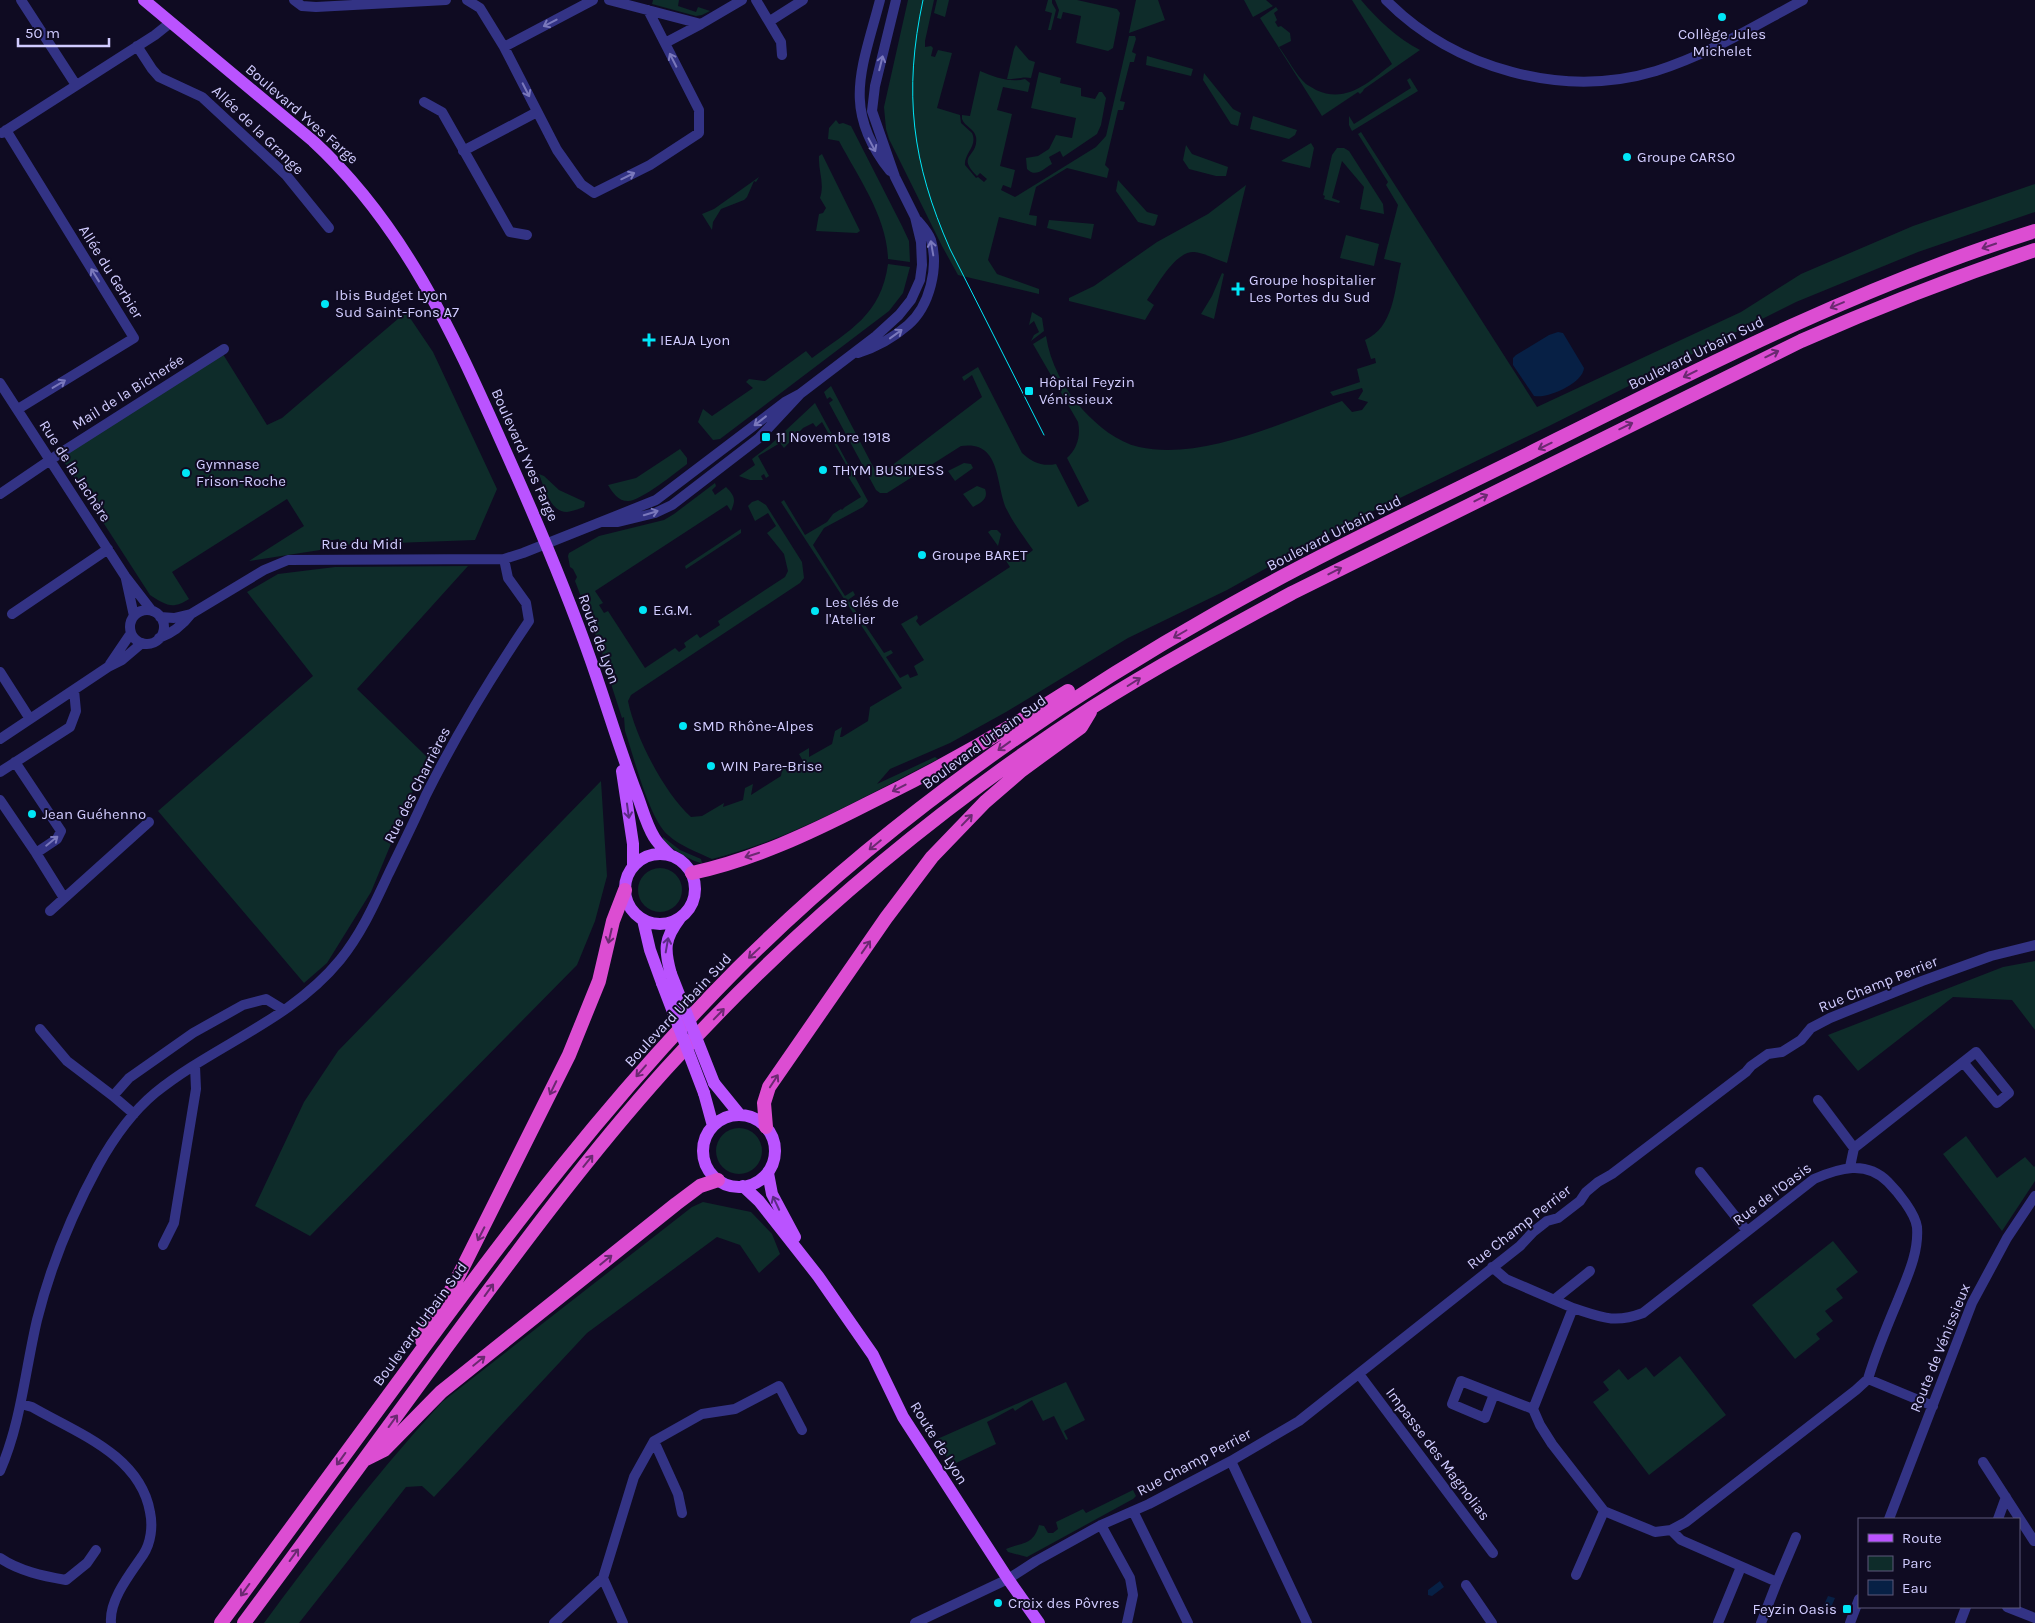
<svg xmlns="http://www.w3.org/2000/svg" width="2035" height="1623" viewBox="0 0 2035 1623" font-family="Karla,sans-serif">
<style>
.green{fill:#0e2c2a}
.water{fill:#072045}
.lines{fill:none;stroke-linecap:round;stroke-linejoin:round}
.minor{stroke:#333385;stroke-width:10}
.primary{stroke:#ba53ff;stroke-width:12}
.trunk{stroke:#dc4dd2;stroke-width:14}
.tram{stroke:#00e6f7;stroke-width:1}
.primary-bridge{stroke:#ba53ff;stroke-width:12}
.oneway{stroke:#7a78bc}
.oneway2{stroke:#6b2971}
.oneway3{stroke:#5c2b85}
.poi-dot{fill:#00e6f7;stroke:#0f0b22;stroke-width:2}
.labels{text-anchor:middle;stroke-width:4;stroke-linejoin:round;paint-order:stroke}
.poi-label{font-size:15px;fill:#d1ccff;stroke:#0f0b22;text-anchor:start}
.street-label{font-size:15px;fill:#d1ccff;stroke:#0f0b22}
</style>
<rect width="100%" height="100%" fill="#0f0b22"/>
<path class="green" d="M653,0H679L678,6L696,12L698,7L710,11L702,15L696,16L652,4Z
M908,0H934L925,41V47L931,46L933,48L931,56L935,57L938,50L952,53L937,108L960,115L961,123L972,133C978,146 964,153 965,165L976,178L978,177L984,182L987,179L980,173L977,176C955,154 979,158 976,137C974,128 965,127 962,119V115L970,116L980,71C995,77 1009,83 1025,79L1030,83L1028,92L1003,87L997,110L1012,114L1000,166L1015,170L1011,188L1003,185L1001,190L1015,197L1096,147L1106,136L1129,36H1135L1136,39L1132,52L1136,54L1134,62H1130L1120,101L1125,102L1123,110H1118L1105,165L1109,169L1107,178L1067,168L1036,187L1029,215L1037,216L1036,226L999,217L988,260L997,274L1039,289V294L958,275L942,246L889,139L886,129L884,107Z
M937,0H949L945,17L934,13Z
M1048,0H1052V3L1056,10L1051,30H1048L1052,13L1045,11Z
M1055,0H1077L1117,9L1120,13L1113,48L1108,51L1076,43L1081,16L1063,12L1061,19L1057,18L1059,10Z
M1136,0H1158L1165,20L1129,33Z
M1244,0H1266L1273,6L1253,17Z
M1352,0H1361C1378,20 1397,38 1420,50L1364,89L1363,91L1360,94L1358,92L1322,116L1260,18L1276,7L1278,10L1274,13L1277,20L1275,22L1278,27L1281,26L1290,33L1291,41L1279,47C1288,59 1295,74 1306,84C1309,86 1313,88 1316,90C1347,104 1369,82 1392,64Z
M1016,45L1029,60L1035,62L1031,78C1022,76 1016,80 1007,79L1014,49Z
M1147,56L1193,69L1191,76L1146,65Z
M1039,72L1061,78L1060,83L1081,88V96L1095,99L1099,92H1102L1106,98L1101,125L1097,134L1063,157L1060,151L1049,157L1052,164C1043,169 1036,178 1027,169L1026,158L1038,156L1049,149L1056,135L1072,138L1076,118L1031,108Z
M1204,73L1233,109L1241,113L1238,126L1231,124L1203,80Z
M1410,78L1418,91L1352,131L1349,125V116L1354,124L1411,88L1407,80Z
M1253,116L1297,130L1295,135L1289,139L1250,129Z
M836,120L839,124L843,123L851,126L902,226L909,241L910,262L888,259C887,217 858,177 839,141L828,139L829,128Z
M1361,132L1537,407L1741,312L1801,274L1913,226L2035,184V212L1918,252L1796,302L1549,426L1340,527L1227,590L1128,638L1006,712L950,743L890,769L877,784L935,757L938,759C865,796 792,839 712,859C697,852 680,846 668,835C649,819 634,757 625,731L624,717L622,718L603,659L602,650L589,619L593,617L590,609L586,610L575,581L577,577L573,569L570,567L568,556L569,553L599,536L664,520L674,514L715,483L716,486L712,490L715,495L726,487C735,496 736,500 731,511L727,505L595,591L603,603L599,605L604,613L608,611L645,668L675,648L679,652L686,647L684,643L697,634L700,638L720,625L718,621L785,577L788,571L784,554L767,533L776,526L768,513L755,521L748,506L752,502L758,500L766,505L802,562L804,578L800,583L631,695L628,701C635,736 664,793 691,817L702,816L724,803L723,807L743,800L745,788L753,784L751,795L781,776L783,765L787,772L803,761L799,754L809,748V757L832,744L835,731L842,727L840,737H842L868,721L870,707L902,688L781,502L784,500L805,535L827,522L833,514L841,509L842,510L845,507L861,497L844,470L848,468L822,422L816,427L813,423L803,428L784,448L780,443L758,456L769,476L766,478L764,474L761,476L763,480H750L739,476L755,465L752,459L769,446L815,403L868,501L863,507L824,528L813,545L845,596L853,591L855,595L848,600L884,653L891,650L893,653L886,657L900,678L908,674L910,678L918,675L914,666L924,660L901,624L917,615L918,618L916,621L920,626L1010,567L1001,553L1006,551C1015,562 1023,558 1033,550C1024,537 1014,524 1007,510C995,485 1002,440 961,446L887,493H880L876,490L829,403L833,400L830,397L827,399L824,392L831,386L878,476L982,397L972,375L964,381L962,377L978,367L1022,453C1032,462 1042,467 1056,464L1078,507L1089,501L1067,458C1077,449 1081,436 1078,422L1033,344L1046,336C1050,363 1064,389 1083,410C1098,426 1117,442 1139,447C1202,461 1283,422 1342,401L1352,412L1362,410L1368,402L1358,399L1363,391L1362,388L1333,396L1330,392L1360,382L1357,369L1376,363L1375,358L1371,359L1365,340C1394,327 1394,291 1401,263L1384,259L1398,205L1386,185L1388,182L1358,134Z
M1311,143L1314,148L1310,168L1281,161Z
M1186,145L1192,154L1228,167L1226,176H1216L1189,169L1183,160Z
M1337,148H1344L1349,151L1383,204L1384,214L1360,209L1364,187L1342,161L1332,198L1340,201L1339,203L1324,199L1325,196L1323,195L1332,155Z
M822,154L860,231L857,233L816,231L819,214L823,213L826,208L820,198C825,183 818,171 819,156Z
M759,177L756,182L754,181L747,197L744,200L721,209L713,222L712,230L702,214L714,209Z
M1118,180L1147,212L1158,215L1155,225L1153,226L1138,222L1116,191Z
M1246,185L1227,263C1217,260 1205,253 1194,252C1175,251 1157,286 1147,300L1154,305L1145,320L1069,301V298L1094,286L1157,242L1208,214Z
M1049,220L1094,224L1091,239L1047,228Z
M1346,235L1379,244L1374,266L1340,258Z
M888,264L910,267L903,293L889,311L720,439L713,440L698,422L703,409L712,416L753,388L746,382L749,379L765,381L806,351L812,358C850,330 881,315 888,264Z
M1222,273L1224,274L1214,319L1201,314L1212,296Z
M406,312L433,352L497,489L475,540L340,545L339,539L321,542L320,550L249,561L304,526L287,499L172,572L189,599C172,610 166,605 150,595L59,454L221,351L267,425L282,418Z
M1032,312L1042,318L1044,331L1031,341L1034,335L1039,332L1034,321L1029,325Z
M680,449L687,458V464C677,472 639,502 628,501C618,501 613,493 608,485L636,478Z
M964,463L971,464L973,468L955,481L948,471Z
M539,474L544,476L559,490L585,502L584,507C579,509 573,511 567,512C550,512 544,487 539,474Z
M977,486L985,489C989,499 980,503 973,507L963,494Z
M741,529V533L686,569L685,566Z
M991,530H997L1001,534L998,546L988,532Z
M468,566L357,689L427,757L371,892L327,963L304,983L158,811L313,676L247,592L278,574L335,567Z
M601,781L607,876L595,921L577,965L310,1236L255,1206L304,1102L338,1051Z
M663,837L680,850L701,859L702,863C692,862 671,848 663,841Z
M638 890a22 22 0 1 1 44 0a22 22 0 1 1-44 0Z
M2035,961V1030L2012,1000L1953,997L1858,1071L1828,1035L2003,967Z
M716 1151a23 23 0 1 1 46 0a23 23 0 1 1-46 0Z
M1966,1136L1997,1178L2025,1157L2034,1167L2035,1166V1181L2002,1231L1943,1154Z
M703,1202L751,1212L772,1234L780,1254L759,1273L740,1245L717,1237L587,1333L434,1497L422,1486L406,1487L299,1623H264C320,1547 378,1472 442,1402L692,1207Z
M1833,1241L1858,1272L1836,1289L1843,1298L1825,1311L1833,1321L1816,1334L1820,1339L1795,1359L1752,1305Z
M1680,1356L1726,1415L1649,1475L1593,1402L1609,1390L1603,1382L1619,1369L1628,1380L1646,1367L1654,1377Z
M1066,1382L1085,1420L1064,1431L1068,1439L1066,1440L1054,1416L1043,1421L1032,1400L1015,1411L1013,1408L987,1422L996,1444L952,1465L935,1440Z
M1133,1490L1136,1496L1133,1499L1027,1557L1008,1552L1006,1549C1022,1542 1033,1546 1039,1525L1044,1526L1048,1533H1053L1058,1529L1056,1522L1083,1509L1086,1513Z"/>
<path class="water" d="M1558,332L1563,333L1584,368C1583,383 1548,399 1534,396L1513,365V358L1516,355L1549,335Z
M1440,1581L1444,1587L1432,1596L1428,1595V1590Z
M1828,1596L1835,1598L1829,1612L1825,1613L1822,1609Z"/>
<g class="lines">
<path class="minor" d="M21,0L76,85
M294,0L302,6L316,7L446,0
M467,0L480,8L504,47L557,150L581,184L594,193L650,165L699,133V110L648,10
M609,0L701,24L742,0
M756,0L781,42L782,55
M880,0C862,69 841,109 890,171
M1386,0C1454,69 1563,99 1656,71C1708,55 1756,25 1803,0
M770,21L803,0
M665,43L701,24
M137,46L152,69L159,77L202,97L286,175L329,228
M504,47L593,0
M424,102L442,112L510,232L527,235
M6,130L134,338L18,409
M2,133L155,35L170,23
M463,151L537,112
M858,353C877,347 893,338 908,325C930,306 939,267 931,240C928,232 923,227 918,221
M0,383L125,576L152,611
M0,494L59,454L224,349
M603,522H618L655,513L672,505L759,438L800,394L876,336L899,315L911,300L920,280L922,265L921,242L915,217L895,177L872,111L875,86L896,0
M126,579L134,616
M130 627a17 17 0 1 1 34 0a17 17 0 1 1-34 0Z
M12,614L108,549
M160,617L174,618L191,614L264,570L288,560L504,559L523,553L656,500L785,402L800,394
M159,638C173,633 182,626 191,614
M110,664L131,633
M0,672L30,719
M0,739L108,667L122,660L142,643
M0,772L70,727L76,711L74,690
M0,800L36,853L57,839L61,831L15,762
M36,853L64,898
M50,911L149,822
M40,1029L67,1061L113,1096
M1818,1100L1854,1148
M134,1114L113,1096L129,1078L193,1033L243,1005L266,999L284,1010
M1850,1167L1854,1148L1976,1052L2009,1093L1997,1103L1963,1062
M1700,1172L1747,1231
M163,1245L174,1223L196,1089L195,1066
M1492,1267L1506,1279L1573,1308
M1555,1299L1590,1271
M1359,1374L1493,1553
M1868,1379L1856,1390L1686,1522L1671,1530L1655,1532L1604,1511L1552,1444L1540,1425L1533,1409L1573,1308C1601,1317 1614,1324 1643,1313L1814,1179C1839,1168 1866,1160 1888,1182C1898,1192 1915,1213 1917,1227C1919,1253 1907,1277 1898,1300C1887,1326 1876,1352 1868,1379L1933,1406
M1494,1394L1485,1418L1452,1404L1461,1381L1533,1409
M21,1404L32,1407C77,1433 140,1455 150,1512C153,1526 151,1543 143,1555C130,1574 109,1600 111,1623
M654,1441L678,1494L682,1513
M1231,1461L1307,1623
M1983,1462L2034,1541
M0,1471C21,1423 25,1371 37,1320C50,1268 72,1214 98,1166C113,1139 131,1113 155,1093C214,1045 290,1021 340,960C361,934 374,905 388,875C401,848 414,822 426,795C456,735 491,677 529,621L526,603L508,578L504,559
M1133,1511L1188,1623
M1889,1519L1972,1303L2007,1238L2035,1196
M1998,1519L2006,1497
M1101,1525L1130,1578L1133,1595L1127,1623
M1671,1530L1681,1540L1777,1582L1761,1623
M0,1558C19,1571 43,1576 66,1580L87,1563L96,1550
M1576,1575L1604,1511
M603,1578L623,1623
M1777,1582L1796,1537
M1466,1585L1492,1623
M2007,1607L2035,1618
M554,1623L603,1578L634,1477L654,1441L702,1414L735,1409L779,1386L802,1430
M915,1623L1008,1579L1036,1561L1101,1525L1149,1504L1231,1461L1299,1421L1520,1246L1533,1232L1547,1221L1558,1218L1580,1201L1586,1192L1598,1182L1612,1174L1746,1072L1751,1066L1768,1054L1782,1052L1801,1040L1811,1028L1830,1018L1922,981L1991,956L2035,945
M1718,1623L1741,1567
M1850,1623L1859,1599
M1960,1623L1966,1607"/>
<path class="primary" d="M144,0L313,141C403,224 452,331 501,441C533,512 564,584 590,658C606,703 619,748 636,792C642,807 646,824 654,837C658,844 665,850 670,855
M622,771L633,844V867
M625 889a35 35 0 1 1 70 0a35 35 0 1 1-70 0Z
M643,920L650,950L662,983
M671,974C664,949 664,939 680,918
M714,1083L740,1115
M704,1093L713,1126
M703 1151a36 36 0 1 1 72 0a36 36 0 1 1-72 0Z
M768,1173L772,1194L795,1237
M743,1186L759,1201L818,1276L873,1355L903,1417L1008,1579L1039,1623"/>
<path class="trunk" d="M692,873C753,860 810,833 865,805C935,771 1002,733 1068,691
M766,1127L764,1103L769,1087L886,918L932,857L985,802L1022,770L1081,727L1090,712
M422,1341L423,1333L453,1287L569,1055L599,981L613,921L625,890
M366,1459L384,1450L441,1392L676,1204L700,1186L718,1180
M221,1623C281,1541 341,1459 402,1377C507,1233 611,1096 737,969C878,828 1043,711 1216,613C1318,555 1425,505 1530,453C1696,370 1858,287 2035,231
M244,1623C311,1533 377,1442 443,1352C514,1256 585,1159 665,1070C790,932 935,810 1091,708C1156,667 1224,630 1292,593L1801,341C1878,307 1955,277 2035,250"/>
<path class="tram" d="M923,0C903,93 912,163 950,249L1044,435"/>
<path class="primary-bridge" d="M671,974L714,1083
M662,983L704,1093"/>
</g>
<defs><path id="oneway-shaft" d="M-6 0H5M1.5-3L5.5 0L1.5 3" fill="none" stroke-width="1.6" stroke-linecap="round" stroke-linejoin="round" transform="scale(1.25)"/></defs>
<g class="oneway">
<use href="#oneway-shaft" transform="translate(550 23) rotate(153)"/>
<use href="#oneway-shaft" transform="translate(673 60) rotate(-117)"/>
<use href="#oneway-shaft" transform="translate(881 63) rotate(-76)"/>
<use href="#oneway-shaft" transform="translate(526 90) rotate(63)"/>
<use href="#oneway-shaft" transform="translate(872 145) rotate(62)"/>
<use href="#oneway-shaft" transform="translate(628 176) rotate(-26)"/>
<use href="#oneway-shaft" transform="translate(932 248) rotate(-100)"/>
<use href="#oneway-shaft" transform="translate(95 275) rotate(-122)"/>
<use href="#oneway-shaft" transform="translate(896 334) rotate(-36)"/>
<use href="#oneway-shaft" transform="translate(59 384) rotate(-31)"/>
<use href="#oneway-shaft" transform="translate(760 421) rotate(142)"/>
<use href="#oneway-shaft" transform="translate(651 513) rotate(-17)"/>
<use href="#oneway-shaft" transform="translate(52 841) rotate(-39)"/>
</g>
<g class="oneway2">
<use href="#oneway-shaft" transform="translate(1989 246) rotate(161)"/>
<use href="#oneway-shaft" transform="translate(1837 305) rotate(157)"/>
<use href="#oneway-shaft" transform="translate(1772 354) rotate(-26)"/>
<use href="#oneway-shaft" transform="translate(1690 374) rotate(154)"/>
<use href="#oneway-shaft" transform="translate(1626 426) rotate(-26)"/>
<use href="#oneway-shaft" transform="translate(1545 446) rotate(154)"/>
<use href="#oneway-shaft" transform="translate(1481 498) rotate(-27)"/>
<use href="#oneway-shaft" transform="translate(1335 571) rotate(-27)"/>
<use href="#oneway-shaft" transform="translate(1180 634) rotate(150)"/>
<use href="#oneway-shaft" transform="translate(1134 682) rotate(-32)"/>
<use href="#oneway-shaft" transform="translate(1004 746) rotate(144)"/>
<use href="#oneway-shaft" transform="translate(899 788) rotate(153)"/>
<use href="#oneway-shaft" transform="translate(967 820) rotate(-46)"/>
<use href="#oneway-shaft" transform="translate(875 845) rotate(141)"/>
<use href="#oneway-shaft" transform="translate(752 855) rotate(162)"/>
<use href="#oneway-shaft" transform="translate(610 936) rotate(103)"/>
<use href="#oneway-shaft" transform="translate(866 947) rotate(-55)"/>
<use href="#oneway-shaft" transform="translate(754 953) rotate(137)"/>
<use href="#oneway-shaft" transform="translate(719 1014) rotate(-46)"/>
<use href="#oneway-shaft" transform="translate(641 1071) rotate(131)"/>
<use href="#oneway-shaft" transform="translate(774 1081) rotate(-57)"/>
<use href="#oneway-shaft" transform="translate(553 1088) rotate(116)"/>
<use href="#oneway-shaft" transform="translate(588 1161) rotate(-51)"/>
<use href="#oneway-shaft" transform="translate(481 1234) rotate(117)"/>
<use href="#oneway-shaft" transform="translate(606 1260) rotate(-39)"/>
<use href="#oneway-shaft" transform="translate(489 1290) rotate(-54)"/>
<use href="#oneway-shaft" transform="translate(479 1361) rotate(-39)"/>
<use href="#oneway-shaft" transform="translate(393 1421) rotate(-54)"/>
<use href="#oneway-shaft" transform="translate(341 1459) rotate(126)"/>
<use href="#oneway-shaft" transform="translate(294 1555) rotate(-54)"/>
<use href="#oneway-shaft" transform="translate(245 1590) rotate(126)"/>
</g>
<g class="oneway3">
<use href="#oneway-shaft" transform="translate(628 811) rotate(82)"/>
<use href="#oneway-shaft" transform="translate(667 945) rotate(-80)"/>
<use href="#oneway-shaft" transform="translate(776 1203) rotate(-115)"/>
</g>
<g class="poi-dot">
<circle cx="1722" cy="17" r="5"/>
<circle cx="1627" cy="157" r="5"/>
<path d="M1235.5 281.5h5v5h5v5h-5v5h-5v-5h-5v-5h5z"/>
<circle cx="325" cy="304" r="5"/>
<path d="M646.5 332.5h5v5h5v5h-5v5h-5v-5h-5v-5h5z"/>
<rect x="1024" y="386" width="10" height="10" rx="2.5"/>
<rect x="761" y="432" width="10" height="10" rx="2.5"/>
<circle cx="823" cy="470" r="5"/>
<circle cx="186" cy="473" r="5"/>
<circle cx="922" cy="555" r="5"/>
<circle cx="643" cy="610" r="5"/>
<circle cx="815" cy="611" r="5"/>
<circle cx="683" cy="726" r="5"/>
<circle cx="711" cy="766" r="5"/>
<circle cx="32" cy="814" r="5"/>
<circle cx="998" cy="1603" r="5"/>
<rect x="1842" y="1604" width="10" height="10" rx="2.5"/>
</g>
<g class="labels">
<g class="poi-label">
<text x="1722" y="39" text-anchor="middle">Collège Jules<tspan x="1722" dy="17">Michelet</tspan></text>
<text x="1637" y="162">Groupe CARSO</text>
<text x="1249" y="285">Groupe hospitalier<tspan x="1249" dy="17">Les Portes du Sud</tspan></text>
<text x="335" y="300">Ibis Budget Lyon<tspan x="335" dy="17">Sud Saint-Fons A7</tspan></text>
<text x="660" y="345">IEAJA Lyon</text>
<text x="1039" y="387">Hôpital Feyzin<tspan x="1039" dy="17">Vénissieux</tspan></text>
<text x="776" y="442">11 Novembre 1918</text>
<text x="196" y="469">Gymnase<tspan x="196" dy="17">Frison-Roche</tspan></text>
<text x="833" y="475">THYM BUSINESS</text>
<text x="932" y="560">Groupe BARET</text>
<text x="825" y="607">Les clés de<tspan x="825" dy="17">l'Atelier</tspan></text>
<text x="653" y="615">E.G.M.</text>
<text x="693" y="731">SMD Rhône-Alpes</text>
<text x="721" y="771">WIN Pare-Brise</text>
<text x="42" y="819">Jean Guéhenno</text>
<text x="1008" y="1608">Croix des Pôvres</text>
<text x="1837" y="1614" text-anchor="end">Feyzin Oasis</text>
</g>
<g class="street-label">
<text transform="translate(302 114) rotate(41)" y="5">Boulevard Yves Farge</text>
<text transform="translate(258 130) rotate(44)" y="5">Allée de la Grange</text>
<text transform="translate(111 272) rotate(58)" y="5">Allée du Gerbier</text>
<text transform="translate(1696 353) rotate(-26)" y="5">Boulevard Urbain Sud</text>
<text transform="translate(128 392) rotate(-32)" y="5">Mail de la Bicherée</text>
<text transform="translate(525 455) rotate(66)" y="5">Boulevard Yves Farge</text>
<text transform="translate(75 471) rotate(57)" y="5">Rue de la Jachère</text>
<text transform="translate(1334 533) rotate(-27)" y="5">Boulevard Urbain Sud</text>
<text x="362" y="549">Rue du Midi</text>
<text transform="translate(599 639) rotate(70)" y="5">Route de Lyon</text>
<text transform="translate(984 742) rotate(-36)" y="5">Boulevard Urbain Sud</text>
<text transform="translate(417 785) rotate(-63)" y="5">Rue des Charrières</text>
<text transform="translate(1878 984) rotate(-22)" y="5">Rue Champ Perrier</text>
<text transform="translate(678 1010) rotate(-47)" y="5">Boulevard Urbain Sud</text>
<text transform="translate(1772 1194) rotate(-37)" y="5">Rue de l'Oasis</text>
<text transform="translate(1519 1227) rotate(-38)" y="5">Rue Champ Perrier</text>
<text transform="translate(420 1324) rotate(-54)" y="5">Boulevard Urbain Sud</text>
<text transform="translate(1940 1348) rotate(-68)" y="5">Route de Vénissieux</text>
<text transform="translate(939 1443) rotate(58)" y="5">Route de Lyon</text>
<text transform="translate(1438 1454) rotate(53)" y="5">Impasse des Magnolias</text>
<text transform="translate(1194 1462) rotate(-28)" y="5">Rue Champ Perrier</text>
</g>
</g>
<rect x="1858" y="1518" width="162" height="90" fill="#0f0b22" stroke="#5d587a"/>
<rect x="1868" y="1534" width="25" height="8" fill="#ba53ff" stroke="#5d587a"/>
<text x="1902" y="1543" font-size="15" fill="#d1ccff">Route</text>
<rect x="1868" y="1556" width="25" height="15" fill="#0e2c2a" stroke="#5d587a"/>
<text x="1902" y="1568" font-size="15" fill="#d1ccff">Parc</text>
<rect x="1868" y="1580" width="25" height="15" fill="#072045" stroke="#5d587a"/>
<text x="1902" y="1593" font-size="15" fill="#d1ccff">Eau</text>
<path d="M18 38v8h91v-8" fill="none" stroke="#d1ccff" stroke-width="2.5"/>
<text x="25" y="38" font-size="15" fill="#d1ccff" stroke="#0f0b22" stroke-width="4" paint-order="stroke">50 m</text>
</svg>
